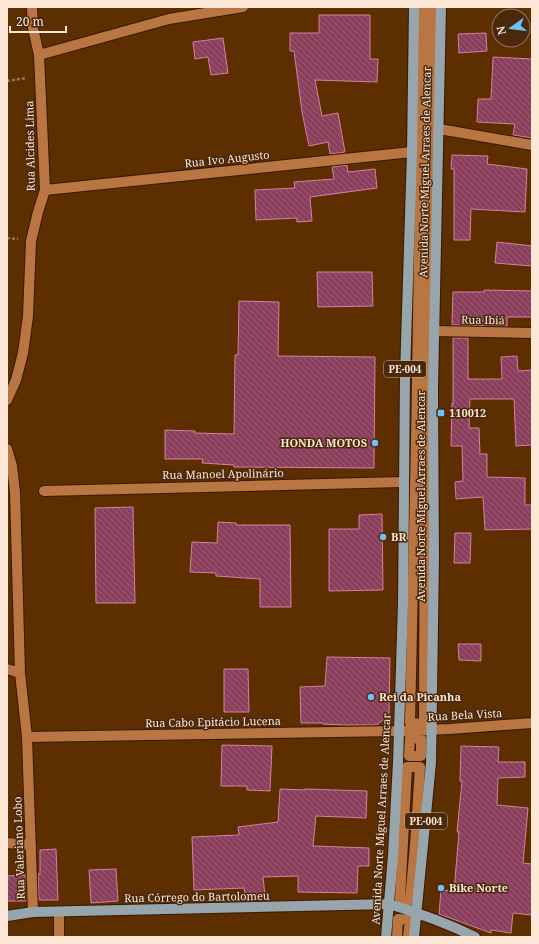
<svg xmlns="http://www.w3.org/2000/svg" width="539" height="944" viewBox="0 0 539 944" font-family="'Noto Serif',serif">
<style>
.building{fill:url(#building-back-hatch);stroke:#d5829f}
.lines{fill:none;stroke-linecap:round;stroke-linejoin:round}
.minor-casing{stroke:#391900;stroke-width:12}
.major-casing{stroke:#391900;stroke-width:12}
.path{stroke:#9a7552;stroke-width:2.5;stroke-dasharray:3 2;stroke-linecap:butt}
.minor{stroke:#b97642;stroke-width:10}
.major{stroke:#97a6ac;stroke-width:10}
.poi-dot{fill:#70c1f4;stroke:#49280b;stroke-width:1.5}
.labels{text-anchor:middle;stroke-width:3;stroke-linejoin:round;paint-order:stroke}
.shield{fill:#49280b;stroke:#c7ae9a;stroke-width:1}
.shield-label{font-size:10px;font-weight:bold;fill:#fde7d7}
.street-label{font-size:11px;fill:#fde7d7;stroke:#49280b}
.poi-label{font-size:11px;font-weight:bold;fill:#fde7d7;stroke:#49280b;text-anchor:start}
</style>
<defs>
<pattern id="building-back-hatch" width="6" height="6" patternUnits="userSpaceOnUse"><rect width="6" height="6" fill="#8a3f5c"/><path d="M-1 5l2 2M0 0l6 6M5-1l2 2" fill="none" stroke="#9b5b73"/></pattern>
</defs>
<rect width="100%" height="100%" fill="#5c2e00"/>
<path class="building" d="M319,15H370V59H378L377,82L315,80L322,116L338,113L345,152L330,154L328,142L309,146L302,112L294,51H290V33H319Z
M486,33L487,51L459,53L458,34Z
M223,38L228,73L211,75L208,57L195,59L193,42Z
M493,57L532,59V138L513,135L515,124L477,122L478,99H491Z
M452,155L488,156L487,164L527,169L525,212L471,209L470,240H454V169H451Z
M347,165L348,172L375,169L377,188L310,197L312,221L297,222V218L256,220L255,190L295,188L294,182L334,179L332,167Z
M497,242L532,246V266L495,263Z
M317,272H372L373,306L318,307Z
M484,290L532,291V317H507V326L452,325L453,292H484Z
M239,301L279,302L278,356L375,357L374,468L234,467V465L202,463L203,459H165V430L195,431V433L234,434L235,355H238Z
M453,338H468V379H502L501,357L517,356L518,371L532,370V445L516,446L514,399H470L469,428H479L480,454H487V477L525,478V505H532V529L485,530L483,497L456,499L455,482L463,481L462,446H451L452,403L453,404Z
M133,507L135,603H96L95,508Z
M382,514L383,590L329,591V529H359V515Z
M218,522L236,523V525H290L291,607H260V579L216,576V573L190,572L192,542L217,543Z
M455,533H471L470,563H454Z
M458,644H481V661L459,660Z
M327,657L390,658L389,715L377,725H347L323,724V723H301L300,687L325,686Z
M224,669H248L249,712H224Z
M222,745L272,746L270,791L247,790V786H221Z
M461,746L499,747L498,762H525V777L498,778L497,805L528,808L523,863L532,864V915L513,913L511,933L491,930V933L439,914L441,890L454,891L459,832H457L462,781H460Z
M280,789L305,790V789L367,791L366,818L316,816L313,846L369,848V866H358L357,893L298,892V876L263,877L265,896L246,898L244,888L194,890L192,837L239,835L238,827L278,822Z
M56,849L58,900H39L38,874H40V850Z
M116,869L118,901L91,903L89,870Z
M25,875L26,901H7V876Z"/>
<g class="lines">
<defs>
<path id="minor" d="M423,7L416,441L410,723L424,724L425,390L433,7
M39,55L169,19L243,7
M439,129L532,145
M45,190L412,152
M434,331L532,333
M7,400L16,380L23,353L28,316L31,241L38,212L45,190L39,55L33,28L32,7
M7,449L12,466L15,492L20,673L27,737L33,912
M44,491L403,482
M7,669L20,673
M27,737L399,731L450,729L532,723
M410,738L421,739V756H409Z
M407,767H420L415,845L410,901L400,899Z
M7,843L31,845
M59,912V937
M397,937L398,919L410,920L408,937"/>
<path id="major" d="M7,916L33,912L389,904C419,913 447,923 475,937
M386,937L393,856L398,762L403,603L405,375L412,152L414,7
M414,937L431,763L434,556L433,388L441,7"/>
</defs>
<use href="#minor" class="minor-casing"/>
<use href="#major" class="major-casing"/>
<path class="path" d="M7,81L26,78
M7,238L18,239"/>
<use href="#minor" class="minor"/>
<use href="#major" class="major"/>
</g>
<g class="poi-dot">
<rect x="437" y="409" width="8" height="8" rx="2"/>
<circle cx="375" cy="443" r="4"/>
<circle cx="383" cy="537" r="4"/>
<circle cx="371" cy="697" r="4"/>
<circle cx="441" cy="888" r="4"/>
</g>
<g class="labels">
<g class="shield">
<rect x="384" y="361" width="42" height="16" rx="3"/>
<rect x="405" y="813" width="42" height="16" rx="3"/>
</g>
<g class="shield-label">
<text x="405" y="373">PE-004</text>
<text x="426" y="825">PE-004</text>
</g>
<g class="street-label">
<text transform="translate(30 146) rotate(-91)" y="4">Rua Alcides Lima</text>
<text transform="translate(227 159) rotate(-6)" y="4">Rua Ivo Augusto</text>
<text transform="translate(425 172) rotate(-89)" y="4">Avenida Norte Miguel Arraes de Alencar</text>
<text transform="translate(483 320) rotate(1)" y="4">Rua Ibiá</text>
<text transform="translate(223 474) rotate(-1)" y="4">Rua Manoel Apolinário</text>
<text transform="translate(421 496) rotate(-90)" y="4">Avenida Norte Miguel Arraes de Alencar</text>
<text transform="translate(465 715) rotate(-3)" y="4">Rua Bela Vista</text>
<text transform="translate(213 722) rotate(-1)" y="4">Rua Cabo Epitácio Lucena</text>
<text transform="translate(381 819) rotate(-87)" y="4">Avenida Norte Miguel Arraes de Alencar</text>
<text transform="translate(19 848) rotate(-92)" y="4">Rua Valeriano Lobo</text>
<text transform="translate(197 897) rotate(-1)" y="4">Rua Córrego do Bartolomeu</text>
</g>
<g class="poi-label">
<text x="449" y="417">110012</text>
<text x="367" y="447" text-anchor="end">HONDA MOTOS</text>
<text x="391" y="541">BR</text>
<text x="379" y="701">Rei da Picanha</text>
<text x="449" y="892">Bike Norte</text>
</g>
</g>
<rect width="539" height="944" fill="none" stroke="#fde7d7" stroke-width="16"/>
<g transform="translate(511 28) rotate(256)"><circle r="19" fill="#49280b" stroke="#91745d"/>
<path d="M0-3L7 15L0 10L-7 15Z" fill="#70c1f4"/>
<text y="-6" font-size="11" font-weight="bold" text-anchor="middle" fill="#fde7d7">N</text>
</g>
<path d="M10 26v6h56v-6" fill="none" stroke="#fde7d7" stroke-width="2"/>
<text x="16" y="26" font-size="12" fill="#fde7d7" stroke="#49280b" stroke-width="3" paint-order="stroke">20 m</text>
</svg>
